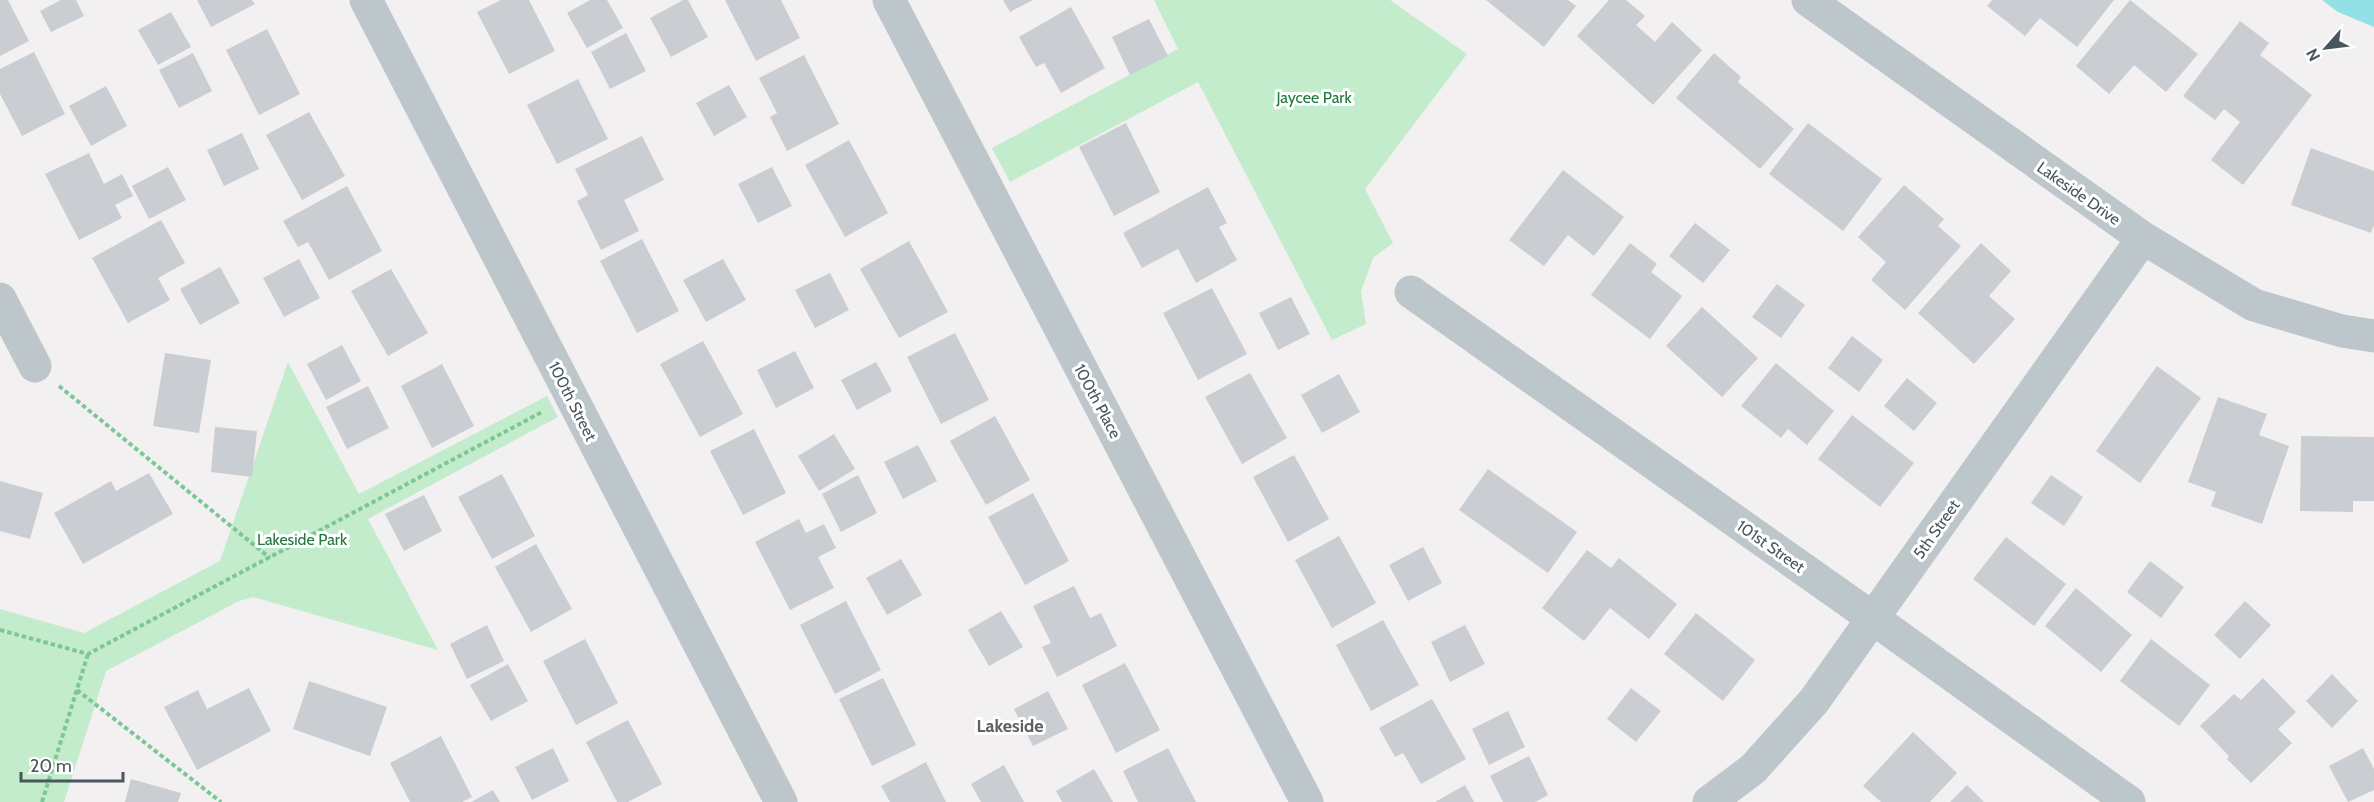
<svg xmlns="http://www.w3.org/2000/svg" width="2374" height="802" viewBox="0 0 2374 802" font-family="Cabin,sans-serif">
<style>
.green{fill:#c3eccc}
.water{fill:#93e1e5}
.building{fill:#caced2}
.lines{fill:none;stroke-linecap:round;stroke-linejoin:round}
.path{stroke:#7dc796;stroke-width:4;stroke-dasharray:4.5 3;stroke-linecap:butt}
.street{stroke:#bdc6cb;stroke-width:33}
.labels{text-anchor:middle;stroke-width:6;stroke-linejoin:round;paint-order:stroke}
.park-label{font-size:16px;fill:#1f783d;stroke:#fff}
.street-label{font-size:16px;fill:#49565c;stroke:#fff}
.neighbourhood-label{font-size:18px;font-weight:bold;fill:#5d6164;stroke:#fff}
</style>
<rect width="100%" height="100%" fill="#f2f0f0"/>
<path class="green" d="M1154,0H1390L1467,54L1365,189L1393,243L1373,258L1361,291L1366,324L1332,340L1198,82L1010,182L992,148L1178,49Z
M288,362L359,494L547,396L558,417L368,519L438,650L253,597L239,601L106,671L64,802H0V609L84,633L220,561Z"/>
<path class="water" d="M2322,0H2374V27L2338,12Z"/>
<path class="building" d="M0,0H8L29,41L0,56Z
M61,0H76L84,16L51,32L40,11Z
M197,0H252L255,4L211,27Z
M501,0H529L555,51L509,74L477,12Z
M590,0H607L623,28L587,48L567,13Z
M683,0H688L708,37L671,57L650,18Z
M725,0H781L800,38L756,61Z
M1003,0H1033L1010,12Z
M1486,0H1568L1576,6L1544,47Z
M1609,0H1626L1645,16L1636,25L1655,42L1672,22L1702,50L1653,105L1577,36Z
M1992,0H2114L2077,47L2040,18L2025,36L1987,6Z
M2130,0L2198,54L2166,92L2134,65L2109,94L2076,66Z
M1071,7L1105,68L1061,93L1044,63L1036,67L1019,37Z
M171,12L191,47L158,65L138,30Z
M1149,19L1168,56L1130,75L1112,37Z
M2240,21L2269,43L2260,55L2312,95L2243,185L2211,160L2240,122L2224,109L2215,120L2183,96Z
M267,29L300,94L259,115L226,50Z
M626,33L646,71L610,89L591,52Z
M34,52L65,114L22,136L0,94V69Z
M193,53L212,91L179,108L159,70Z
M1714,53L1741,77L1738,82L1794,129L1760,169L1676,98Z
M804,55L839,124L787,151L770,117L777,113L759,78Z
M578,79L608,139L557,164L527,105Z
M729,85L747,117L714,136L696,103Z
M106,86L127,126L91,146L69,106Z
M309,112L345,176L302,200L266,135Z
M1126,123L1160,192L1114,216L1079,147Z
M1808,123L1882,179L1843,231L1769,174Z
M242,133L259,169L224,186L207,150Z
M642,136L664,180L624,200L639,231L601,250L577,201L588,195L575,169Z
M849,140L888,213L845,237L805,165Z
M2311,148L2374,171V225L2371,233L2291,205Z
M89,153L104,184L122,174L133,196L115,205L122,218L79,240L45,174Z
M168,167L186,200L149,219L132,186Z
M772,167L792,206L758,223L738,184Z
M1563,170L1624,217L1594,256L1568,235L1544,266L1509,240Z
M1904,185L1944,219L1938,226L1961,246L1905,310L1871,280L1886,262L1858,237Z
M347,186L382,251L329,280L308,242L298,247L283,221Z
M1208,187L1227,223L1219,227L1237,260L1196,283L1178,249L1142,268L1123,233Z
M161,220L185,263L158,278L170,300L128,323L92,258Z
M1695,223L1730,250L1703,283L1669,256Z
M642,239L679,311L637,333L600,261Z
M909,241L948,312L899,338L860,269Z
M1630,243L1657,264L1651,272L1682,296L1650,339L1591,295Z
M1981,243L2011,271L1989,296L2015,319L1974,364L1918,313Z
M299,259L320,298L284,317L263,278Z
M723,259L746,300L706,322L683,280Z
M220,267L240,303L200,325L180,289Z
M391,269L428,333L388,356L351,291Z
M830,273L849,310L815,328L795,290Z
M1777,284L1805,305L1781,338L1752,317Z
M1212,288L1247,354L1198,380L1163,313Z
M1291,297L1310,334L1278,350L1259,313Z
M1702,307L1758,358L1722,397L1666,346Z
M955,333L989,400L941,424L907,357Z
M1852,336L1883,360L1859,392L1828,368Z
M703,341L743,414L700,437L660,364Z
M342,345L361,381L326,400L307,364Z
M795,351L814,388L776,408L757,370Z
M165,353L211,360L199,433L153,426Z
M876,362L892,391L857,410L841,380Z
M1776,363L1834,411L1807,445L1788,429L1781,438L1741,406Z
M442,364L474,426L432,448L401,386Z
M2157,366L2201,398L2140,483L2096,451Z
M1250,373L1287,438L1242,464L1205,397Z
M1339,374L1360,412L1322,433L1301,395Z
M1907,378L1937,403L1914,431L1884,406Z
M368,386L389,428L347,449L326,407Z
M2218,397L2267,414L2259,435L2289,446L2262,524L2211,506L2216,492L2188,482Z
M1852,415L1914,463L1880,507L1818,459Z
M995,416L1030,480L986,505L950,441Z
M215,427L257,431L252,477L211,472Z
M754,429L786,493L743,515L710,451Z
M834,434L855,469L819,491L798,456Z
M2301,436L2374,437V501H2353V512L2300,511Z
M918,445L937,481L903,499L884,462Z
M1294,455L1329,519L1288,542L1253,477Z
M1488,469L1577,532L1548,573L1459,510Z
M149,473L173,514L83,564L54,513L111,481L116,491Z
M502,474L535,536L492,559L458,497Z
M858,475L877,513L841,532L822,494Z
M2051,475L2083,497L2064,526L2031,503Z
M0,481L43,493L30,539L0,531Z
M1033,493L1069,561L1025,585L988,517Z
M424,495L442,531L404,551L385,514Z
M799,519L806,533L824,524L836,548L818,557L834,588L790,610L755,542Z
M1339,536L1376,603L1332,628L1295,560Z
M2006,537L2066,584L2034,626L1973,579Z
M536,544L572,609L531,632L495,567Z
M1423,547L1442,583L1408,601L1389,565Z
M1587,550L1611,568L1619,558L1677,604L1649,639L1610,608L1584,641L1542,608Z
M901,559L922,595L887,615L866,578Z
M2150,561L2184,587L2161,618L2127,592Z
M1074,586L1090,618L1101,613L1117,646L1057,677L1042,647L1051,643L1033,606Z
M2076,588L2132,635L2101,672L2045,626Z
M846,601L881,670L835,694L800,625Z
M2245,601L2271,625L2240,659L2214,635Z
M1001,611L1023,647L989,666L968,630Z
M1696,613L1755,660L1723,701L1664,654Z
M1383,620L1419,685L1371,711L1336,645Z
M487,625L504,661L467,679L450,644Z
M1465,625L1485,664L1450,682L1431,642Z
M585,639L618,703L576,725L543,661Z
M2151,639L2210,685L2179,726L2120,681Z
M1125,663L1160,730L1116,753L1082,685Z
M508,664L528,701L491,721L470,685Z
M2332,674L2358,701L2332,728L2306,701Z
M883,678L916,745L872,766L839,699Z
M2263,678L2296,712L2278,729L2292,743L2251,783L2227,759L2229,756L2200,726L2234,694L2241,700Z
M309,681L387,707L370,756L293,729Z
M249,688L271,731L197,770L164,707L198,690L207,709Z
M1631,688L1661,711L1636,742L1607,719Z
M1048,691L1068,729L1033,746L1014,709Z
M1432,699L1466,759L1421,784L1403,753L1395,757L1379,728Z
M1508,711L1525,747L1489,765L1472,729Z
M628,720L662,784L628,802H617L586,742Z
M1913,732L1957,773L1930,802H1881L1863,786Z
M441,736L472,797L462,802H410L390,763Z
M553,748L569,781L532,800L515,767Z
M1168,748L1196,802H1138L1123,771Z
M2363,748L2374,769V790L2348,802L2329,766Z
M1529,756L1548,795L1535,802H1503L1490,776Z
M926,762L946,802H890L881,786Z
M1004,765L1024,802H981L971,784Z
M1094,769L1113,802H1062L1056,791Z
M131,779L181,793L178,802H125Z
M1465,785L1474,802H1435Z
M1967,785L1984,802H1950Z
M493,790L500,802H471Z"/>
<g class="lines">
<path class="path" d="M59,386L270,558
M0,630L88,654L542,412
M77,690L221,802
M42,802L88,654"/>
<path class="street" d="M366,0L781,802
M889,0L1307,802
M1808,0L2143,238L2254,305L2342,331L2374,336
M1411,292L1874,619L2129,802
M0,299L35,366
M1709,802L1753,769L1814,701L2143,238"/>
</g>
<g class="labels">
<g class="park-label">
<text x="1314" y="103">Jaycee Park</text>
<text x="302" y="545">Lakeside Park</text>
</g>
<g class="street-label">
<text transform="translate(2079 193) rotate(35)" y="6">Lakeside Drive</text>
<text transform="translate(573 401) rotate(63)" y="6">100th Street</text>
<text transform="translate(1098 401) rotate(62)" y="6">100th Place</text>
<text transform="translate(1936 529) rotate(-55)" y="6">5th Street</text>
<text transform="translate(1771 546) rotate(35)" y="6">101st Street</text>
</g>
<g class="neighbourhood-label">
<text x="1010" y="732">Lakeside</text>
</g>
</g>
<g transform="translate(2326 48) rotate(242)" stroke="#ffffff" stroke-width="4.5" paint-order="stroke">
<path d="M0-4.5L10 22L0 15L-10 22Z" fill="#49565c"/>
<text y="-9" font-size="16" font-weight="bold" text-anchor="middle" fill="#49565c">N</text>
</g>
<path d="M21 772v9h102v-9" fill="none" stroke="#49565c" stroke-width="3"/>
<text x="30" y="772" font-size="18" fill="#49565c" stroke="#ffffff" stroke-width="4.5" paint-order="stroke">20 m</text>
</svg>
